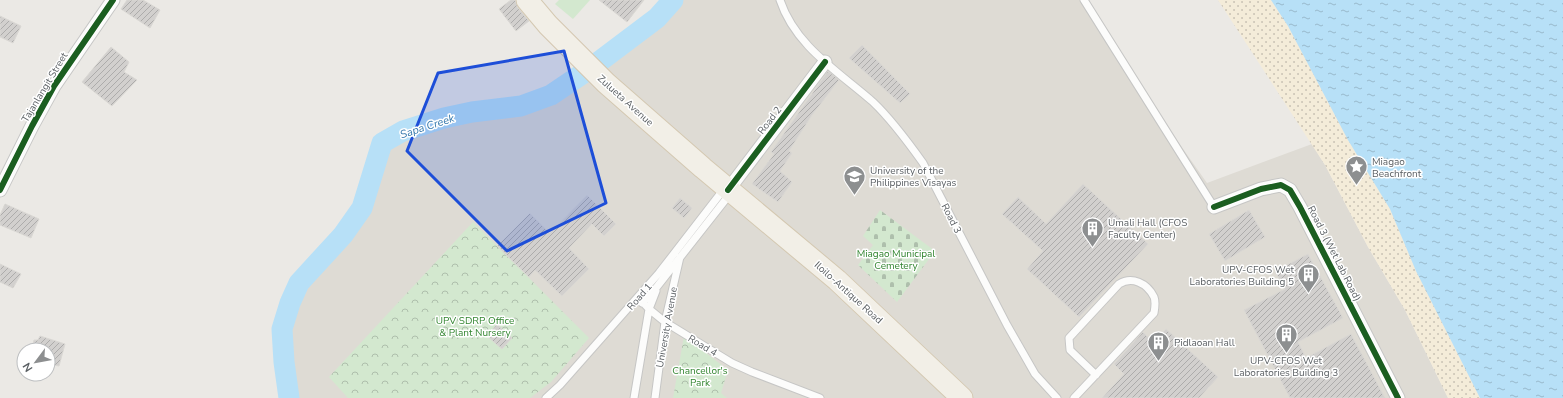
<svg xmlns="http://www.w3.org/2000/svg" width="1563" height="398" viewBox="0 0 1563 398" font-family="'Nunito Sans',sans-serif">
<style>
.education{fill:#dedbd4}
.forest{fill:url(#forest-crowns)}
.sand{fill:url(#sand-dots)}
.cemetery{fill:url(#cemetery-stones)}
.pitch{fill:#d3e8cf}
.water{fill:url(#water-ripples)}
.lines{fill:none;stroke-linecap:round;stroke-linejoin:round}
.river{stroke:#b7e0f7;stroke-width:21}
.building{fill:url(#building-hatch);stroke:#dad8d4}
.lane-casing{stroke:#c6c6c5;stroke-width:9}
.street-casing{stroke:#c6c6c5;stroke-width:15}
.primary-casing{stroke:#d4c8b1;stroke-width:23}
.lane{stroke:#fcfcfb;stroke-width:7}
.street{stroke:#fcfcfb;stroke-width:13}
.primary{stroke:#f2efe7;stroke-width:21}
.cycleway-casing{stroke:#fff;stroke-width:8}
.cycleway{stroke:#1b5e20;stroke-width:6}
.marked{fill:#1d4ed8;fill-opacity:0.2;stroke:#1d4ed8;stroke-width:3;stroke-linejoin:round}
.labels{text-anchor:middle;stroke-width:3;stroke-linejoin:round;paint-order:stroke}
.street-label{font-size:10px;fill:#5a5f63;stroke:#fff}
.poi-label{font-size:10px;fill:#5a5f63;stroke:#fff;text-anchor:start}
.park-label{font-size:10px;fill:#328530;stroke:#fff}
.water-label{font-size:11px;font-style:italic;fill:#3679ad;stroke:#fff}
</style>
<defs>
<pattern id="forest-crowns" width="20" height="18" patternUnits="userSpaceOnUse"><rect width="20" height="18" fill="#d3e8cf"/><path d="M2 6a3 3 0 1 1 6 0M12 15a3 3 0 1 1 6 0" fill="none" stroke="#aebfac"/></pattern>
<pattern id="sand-dots" width="8" height="8" patternUnits="userSpaceOnUse"><rect width="8" height="8" fill="#f4ecd9"/><path d="M2 2h.1M6 6h.1" fill="none" stroke="#c9c2b4" stroke-width="1.8" stroke-linecap="round"/></pattern>
<pattern id="cemetery-stones" width="16" height="16" patternUnits="userSpaceOnUse"><rect width="16" height="16" fill="#d3e8cf"/><path d="M2 7V4a2 2 0 0 1 4 0v3zM10 15v-3a2 2 0 0 1 4 0v3z" fill="#aebfac"/></pattern>
<pattern id="water-ripples" width="26" height="14" patternUnits="userSpaceOnUse"><rect width="26" height="14" fill="#b7e0f7"/><path d="M2 4q2-2 4 0t4 0M15 11q2-2 4 0t4 0" fill="none" stroke="#98b9cc"/></pattern>
<pattern id="building-hatch" width="6" height="6" patternUnits="userSpaceOnUse"><rect width="6" height="6" fill="#d2d0ce"/><path d="M-1 1l2-2M0 6l6-6M5 7l2-2" fill="none" stroke="#adacab"/></pattern>
</defs>
<rect width="100%" height="100%" fill="#ebe9e5"/>
<path class="education" d="M673,0H1080L1107,41L1207,183L1312,144L1325,165L1368,247L1405,310L1448,398H289L284,362L282,329L290,303L299,283L343,235L362,208L382,143L403,131L444,118L472,112L521,106L551,95L588,70L657,18Z"/>
<path class="forest" d="M473,222L589,338L551,382L530,398H348L329,377Z
M684,336L728,370L721,393L727,398H673Z"/>
<path class="sand" d="M1218,0H1271L1288,26L1348,140L1390,209L1416,271L1480,398H1448L1405,310L1368,247L1325,165Z"/>
<path class="cemetery" d="M880,210L935,251L897,302L858,265L873,245L863,236Z"/>
<path class="pitch" d="M559,0H590L573,19L555,4Z"/>
<path class="water" d="M1271,0H1563V398H1480L1416,271L1390,209L1348,140L1288,26Z"/>
<g class="lines">
<path class="river" d="M289,398L284,362L282,329L290,303L299,283L343,235L362,208L382,143L403,131L444,118L472,112L521,106L551,95L588,70L657,18L673,0"/>
</g>
<path class="building" d="M127,0H143L160,10L150,28L121,9Z
M511,0H515L518,8L529,21L516,31L499,9Z
M599,0H644L627,22Z
M0,16L21,26L13,43L0,37Z
M862,45L910,94L900,103L849,58Z
M111,47L129,62L124,72L137,80L112,106L82,82Z
M828,71L839,80L812,115L789,151L792,153L780,171L792,182L778,202L752,184L774,154L771,152Z
M1083,184L1148,244L1079,317L1027,269L1043,251L1002,214L1018,197L1046,224Z
M587,195L616,224L604,236L592,224L569,248L589,269L562,296L535,270L529,277L497,246L530,213L550,233Z
M680,198L692,208L684,218L672,208Z
M5,204L39,219L31,238L0,225V215Z
M1249,210L1265,237L1225,261L1209,234Z
M1308,254L1343,318L1298,342L1306,358L1351,334L1385,398H1290L1244,310L1285,289L1275,271Z
M0,264L21,274L13,288L0,282Z
M497,324L512,338L502,349L487,336Z
M1166,329L1218,377L1199,398H1102L1124,374L1114,364L1125,352L1143,332L1153,342Z
M40,336L65,344L59,366L48,364V350H37L32,348L34,340H38Z"/>
<g class="lines">
<defs>
<path id="lane" d="M780,0C795,46 839,72 873,102C892,120 908,142 923,163L1007,325L1035,374L1057,398
M1084,0L1214,207
M638,297L649,309L665,322L732,363L752,372L820,398
M642,303L656,288L730,194
M546,398L560,385L659,273L724,189
M634,398L649,309L656,291
M655,398L665,322L680,257
M1074,398L1154,313C1155,307 1156,302 1154,297C1147,283 1132,276 1119,284L1069,338L1070,350L1096,375"/>
<path id="street" d="M0,190L32,126L54,86L113,0
M728,190L825,62
M1214,207L1261,189L1281,185L1290,190L1300,207L1398,398"/>
<path id="primary" d="M527,0L548,25L606,83L703,168L837,280L962,398"/>
</defs>
<use href="#lane" class="lane-casing"/>
<use href="#street" class="street-casing"/>
<use href="#primary" class="primary-casing"/>
<use href="#lane" class="lane"/>
<use href="#street" class="street"/>
<use href="#primary" class="primary"/>
<defs>
<path id="cycleway" d="M0,190L32,126L54,86L113,0
M728,190L825,62
M1214,207L1261,189L1281,185L1290,190L1300,207L1398,398"/>
</defs>
<use href="#cycleway" class="cycleway-casing"/>
<use href="#cycleway" class="cycleway"/>
</g>
<path class="marked" d="M564,51L606,203L507,251L407,151L438,73Z"/>
<defs>
<symbol id="sight-pin" viewBox="-11 -11 22 30"><path d="M0 17L-7.5 6A9.5 9.5 0 1 1 7.5 6Z" fill="#8d8f90" stroke="#fff"/><path d="M0-6L1.8-2.2L6-1.7L2.9 1.2L3.7 5.4L0 3.3L-3.7 5.4L-2.9 1.2L-6-1.7L-1.8-2.2Z" fill="#fff"/></symbol>
<symbol id="university-pin" viewBox="-11 -11 22 30"><path d="M0 17L-7.5 6A9.5 9.5 0 1 1 7.5 6Z" fill="#8d8f90" stroke="#fff"/><path d="M0-5L7-2L0 1L-7-2ZM-4 1L0 2.5L4 1V4Q0 6-4 4Z" fill="#fff"/></symbol>
<symbol id="building-pin" viewBox="-11 -11 22 30"><path d="M0 17L-7.5 6A9.5 9.5 0 1 1 7.5 6Z" fill="#8d8f90" stroke="#fff"/><path d="M-4-6H4V6H1V3H-1V6H-4ZM-2.5-4.3h1.7v1.8h-1.7ZM.8-4.3h1.7v1.8H.8ZM-2.5-1h1.7V.8h-1.7ZM.8-1h1.7V.8H.8Z" fill="#fff"/></symbol>
</defs>
<g fill-rule="evenodd">
<use href="#sight-pin" x="1344" y="154" width="25" height="34"/>
<use href="#university-pin" x="842" y="164" width="25" height="34"/>
<use href="#building-pin" x="1080" y="216" width="25" height="34"/>
<use href="#building-pin" x="1296" y="262" width="25" height="34"/>
<use href="#building-pin" x="1274" y="322" width="25" height="34"/>
<use href="#building-pin" x="1146" y="330" width="25" height="34"/>
</g>
<g class="labels">
<g class="street-label">
<text transform="translate(44 87) rotate(-59)" y="4">Tajanlangit Street</text>
<text transform="translate(626 100) rotate(42)" y="4">Zulueta Avenue</text>
<text transform="translate(769 120) rotate(-53)" y="4">Road 2</text>
<text transform="translate(952 218) rotate(63)" y="4">Road 3</text>
<text transform="translate(1335 253) rotate(63)" y="4">Road 3 (Wet Lab Road)</text>
<text transform="translate(849 292) rotate(42)" y="4">Iloilo-Antique Road</text>
<text transform="translate(639 296) rotate(-49)" y="4">Road 1</text>
<text transform="translate(666 327) rotate(-80)" y="4">University Avenue</text>
<text transform="translate(703 345) rotate(31)" y="4">Road 4</text>
</g>
<g class="poi-label">
<text x="1372" y="165">Miagao<tspan x="1372" dy="12">Beachfront</tspan></text>
<text x="870" y="174">University of the<tspan x="870" dy="12">Philippines Visayas</tspan></text>
<text x="1108" y="226">Umali Hall (CFOS<tspan x="1108" dy="12">Faculty Center)</tspan></text>
<text x="1294" y="273" text-anchor="end">UPV-CFOS Wet<tspan x="1294" dy="12">Laboratories Building 5</tspan></text>
<text x="1174" y="346">Pidlaoan Hall</text>
<text x="1286" y="364" text-anchor="middle">UPV-CFOS Wet<tspan x="1286" dy="12">Laboratories Building 3</tspan></text>
</g>
<g class="park-label">
<text x="896" y="257">Miagao Municipal<tspan x="896" dy="12">Cemetery</tspan></text>
<text x="475" y="324">UPV SDRP Office<tspan x="475" dy="12">&amp; Plant Nursery</tspan></text>
<text x="700" y="374">Chancellor's<tspan x="700" dy="12">Park</tspan></text>
</g>
<g class="water-label">
<text transform="translate(427 126) rotate(-18)" y="4">Sapa Creek</text>
</g>
</g>
<g transform="translate(36 362) rotate(238)"><circle r="19" fill="#ffffff" stroke="#bdbfc1"/>
<path d="M0-3L7 15L0 10L-7 15Z" fill="#8d8f90"/>
<text y="-6" font-size="11" font-weight="bold" text-anchor="middle" fill="#5a5f63">N</text>
</g>
</svg>
